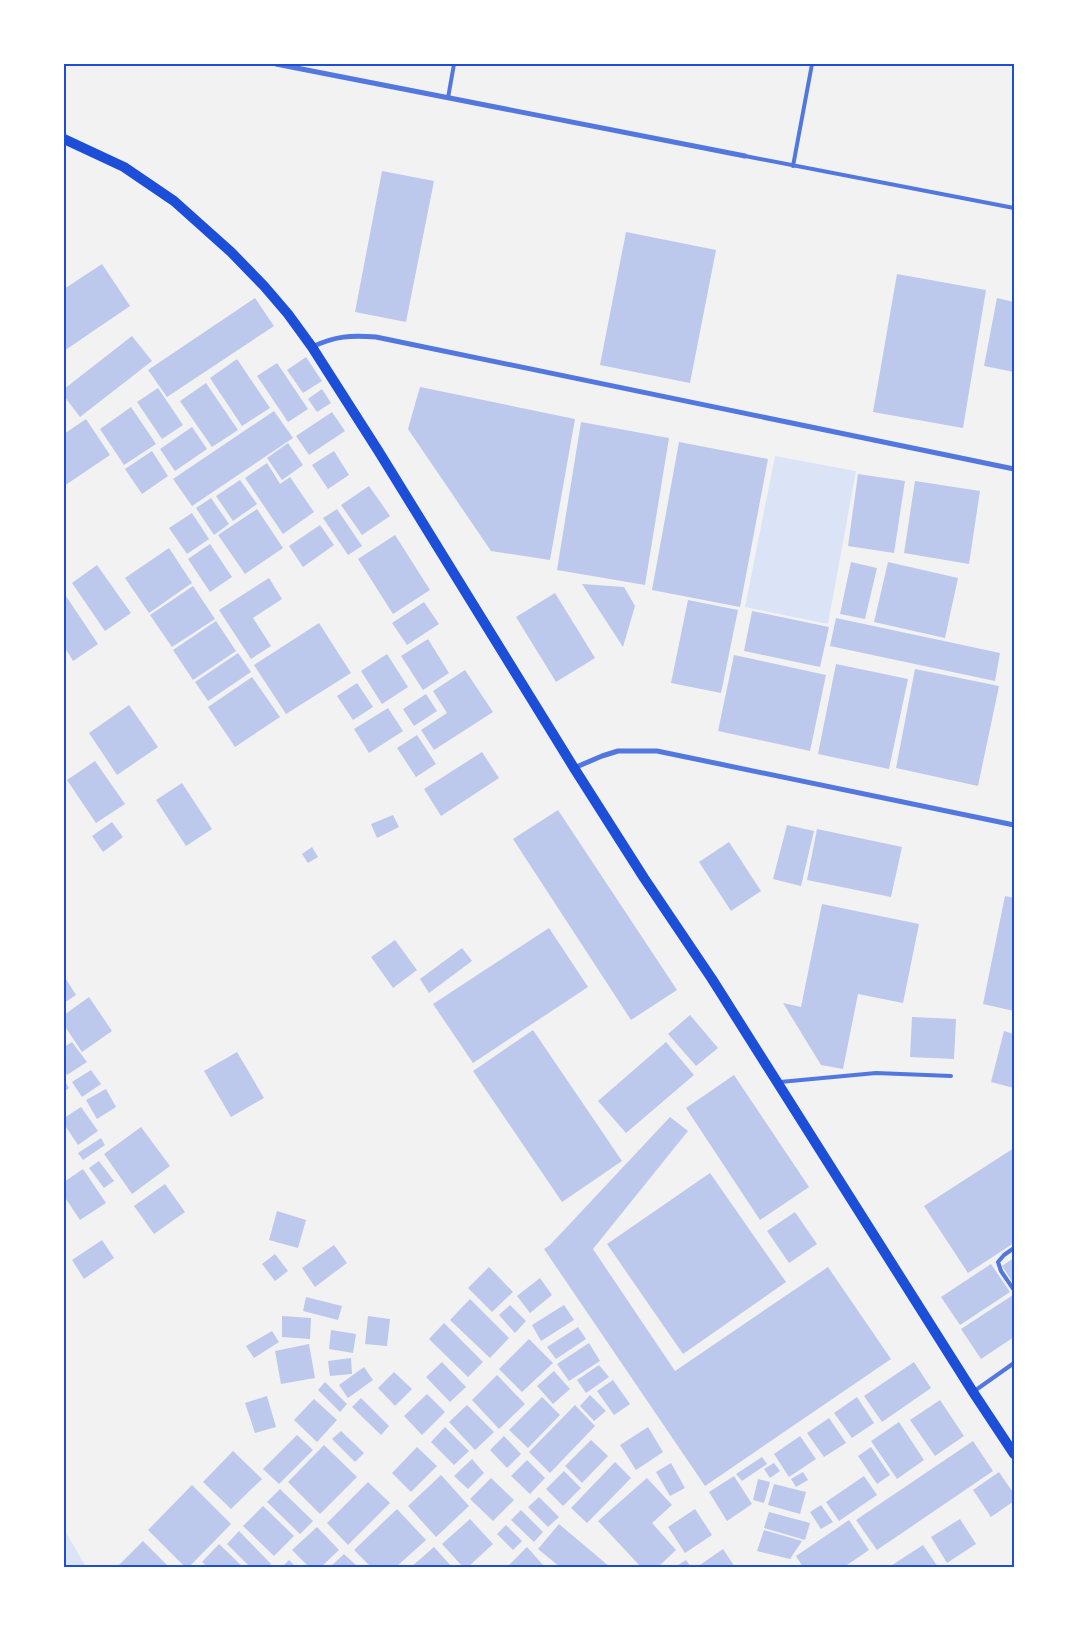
<svg xmlns="http://www.w3.org/2000/svg" width="1078" height="1631" viewBox="0 0 1078 1631" font-family="'PT Serif',serif">
<style>
.green{fill:#dbe4f7}
.building{fill:#bdc9ec}
.lines{fill:none;stroke-linecap:round;stroke-linejoin:round}
.service{stroke:#5277de;stroke-width:4}
.minor{stroke:#5277de;stroke-width:5}
.secondary{stroke:#1d4ed8;stroke-width:10}
.neatline{fill:none;stroke:#1d4ed8;stroke-width:2}
</style>
<rect width="100%" height="100%" fill="#f2f2f2"/>
<path class="green" d="M775,456L856,471L828,624L745,607Z
M64,1529L86,1567H64Z"/>
<path class="building" d="M382,171L434,181L406,322L355,312Z
M626,232L716,250L690,383L600,365Z
M102,264L130,306L64,351V289Z
M897,274L986,290L963,428L873,412Z
M255,298L274,326L167,397L148,370Z
M997,298L1014,302V372L984,366Z
M132,336L152,361L80,417L64,396V389Z
M306,357L322,381L303,393L287,370Z
M237,359L270,408L242,426L210,378Z
M277,363L308,409L288,422L257,376Z
M206,383L238,430L212,447L180,401Z
M420,387L575,419L550,560L491,551L408,429Z
M158,388L183,425L162,439L137,402Z
M322,389L331,403L317,412L308,399Z
M131,407L156,444L124,465L100,429Z
M274,411L293,438L192,506L173,479Z
M332,412L345,431L309,455L296,436Z
M86,419L110,455L64,486V434Z
M581,422L669,438L645,585L557,570Z
M192,427L207,449L175,471L160,449Z
M679,442L768,459L740,607L652,590Z
M288,443L303,465L282,480L267,458Z
M152,451L168,476L142,494L125,469Z
M334,451L349,475L328,489L312,465Z
M267,463L280,484L290,477L314,512L283,534L245,478Z
M858,474L905,481L894,553L848,546Z
M240,480L257,504L233,521L216,496Z
M915,481L980,491L969,564L904,553Z
M369,486L390,516L362,535L341,505Z
M211,498L229,524L214,535L196,508Z
M257,509L283,548L245,574L218,535Z
M337,509L362,546L348,555L323,518Z
M192,513L209,539L187,554L169,528Z
M320,525L334,545L303,567L289,546Z
M395,535L430,590L393,614L358,559Z
M210,544L232,577L210,592L188,559Z
M169,548L192,583L149,613L125,578Z
M851,562L877,568L865,619L840,614Z
M888,562L958,578L945,638L874,622Z
M97,565L131,613L105,631L72,583Z
M269,578L282,599L253,618L271,646L251,659L219,610Z
M582,584L624,587L635,606L623,647Z
M193,586L215,619L172,647L150,615Z
M64,593L98,644L73,661L64,646Z
M555,593L595,658L556,682L516,617Z
M688,600L738,610L721,693L671,683Z
M424,602L439,624L407,645L392,623Z
M752,611L829,627L820,667L744,651Z
M836,618L1000,653L995,681L830,646Z
M216,621L236,651L193,680L173,650Z
M319,623L351,673L286,714L254,665Z
M428,639L449,673L423,690L401,656Z
M238,653L251,672L208,701L195,682Z
M387,654L408,687L382,704L361,671Z
M734,655L826,675L810,751L718,731Z
M836,664L908,679L889,769L818,754Z
M915,669L999,686L978,786L896,768Z
M465,670L493,712L434,750L421,730L447,713L433,691Z
M252,677L280,717L235,747L208,707Z
M357,683L373,707L353,720L337,696Z
M426,694L437,711L414,726L403,709Z
M129,705L158,747L117,775L89,733Z
M388,708L403,731L369,753L354,729Z
M417,735L436,764L416,777L397,748Z
M482,752L499,778L441,816L424,789Z
M95,761L125,804L96,823L67,780Z
M182,783L212,829L186,846L156,800Z
M558,810L677,990L631,1020L513,839Z
M393,815L399,827L377,838L371,824Z
M112,822L123,837L103,852L92,836Z
M787,825L814,831L801,886L773,879Z
M817,829L902,847L891,897L807,880Z
M729,842L761,891L731,911L699,862Z
M312,847L318,857L308,863L302,854Z
M1005,896L1014,898V1011L983,1004Z
M822,904L919,924L903,1003L858,994L843,1069L821,1065L783,1003L801,1007Z
M549,928L588,987L473,1063L433,1004Z
M395,940L417,970L393,988L371,957Z
M462,948L472,961L429,993L420,979Z
M64,976L76,995L64,1003Z
M89,997L112,1031L82,1052L64,1025V1015Z
M690,1015L718,1048L696,1066L668,1034Z
M912,1017L956,1019L954,1059L910,1057Z
M533,1030L622,1161L562,1202L473,1071Z
M1004,1031L1014,1034V1088L991,1082Z
M72,1042L87,1062L67,1075L64,1070V1047Z
M666,1042L694,1075L626,1133L598,1101Z
M237,1052L264,1098L231,1117L204,1071Z
M91,1070L101,1084L82,1097L72,1082Z
M734,1075L809,1187L760,1220L686,1108Z
M64,1080L69,1088L64,1092Z
M106,1089L116,1107L97,1119L86,1100Z
M81,1107L98,1131L78,1145L64,1124V1118Z
M670,1117L688,1131L593,1249L675,1371L828,1267L891,1359L705,1486L544,1249L550,1245Z
M141,1127L170,1166L132,1194L104,1154Z
M101,1138L105,1145L83,1160L78,1153Z
M1014,1148V1243L968,1273L924,1206Z
M99,1161L114,1181L104,1188L89,1168Z
M83,1169L106,1203L80,1220L64,1196V1182Z
M710,1173L786,1282L683,1354L607,1244Z
M165,1184L185,1212L154,1234L134,1206Z
M277,1211L306,1220L298,1248L269,1240Z
M795,1212L817,1244L789,1263L767,1231Z
M102,1240L114,1258L84,1279L72,1260Z
M334,1245L347,1263L315,1287L302,1268Z
M275,1254L288,1271L275,1281L262,1264Z
M1014,1258V1284L1002,1266Z
M991,1264L1010,1292L960,1325L941,1297Z
M489,1267L513,1292L492,1312L468,1288Z
M540,1278L552,1295L530,1313L517,1296Z
M1013,1295L1014,1337L981,1359L961,1329Z
M306,1297L342,1306L338,1320L303,1311Z
M470,1299L509,1338L490,1358L450,1320Z
M510,1305L526,1321L515,1333L499,1315Z
M564,1305L574,1320L541,1341L532,1325Z
M282,1316L311,1318L310,1339L282,1337Z
M368,1316L390,1319L387,1346L365,1344Z
M444,1323L483,1362L468,1377L429,1339Z
M578,1327L586,1339L556,1359L547,1347Z
M331,1330L356,1334L353,1353L329,1349Z
M272,1331L279,1342L254,1358L246,1346Z
M529,1339L553,1363L522,1392L499,1369Z
M589,1343L600,1361L569,1381L557,1364Z
M309,1344L315,1378L281,1384L275,1351Z
M351,1358L352,1374L330,1376L328,1361Z
M442,1362L466,1387L450,1402L426,1377Z
M914,1362L931,1388L882,1422L864,1396Z
M599,1365L609,1377L586,1393L577,1380Z
M364,1367L373,1380L348,1398L339,1385Z
M554,1371L570,1389L553,1404L537,1386Z
M394,1372L412,1389L395,1406L378,1388Z
M497,1375L525,1404L499,1429L472,1400Z
M613,1380L630,1404L614,1415L597,1391Z
M325,1382L347,1404L340,1412L318,1390Z
M427,1394L445,1412L422,1435L404,1416Z
M590,1395L606,1411L594,1421L580,1406Z
M267,1396L276,1427L255,1433L245,1403Z
M542,1397L560,1415L528,1448L509,1430Z
M857,1397L874,1423L852,1438L834,1413Z
M361,1398L389,1426L381,1435L352,1407Z
M314,1399L337,1420L317,1442L294,1420Z
M940,1400L964,1436L935,1456L910,1420Z
M467,1405L494,1432L475,1450L449,1422Z
M575,1405L595,1426L550,1473L529,1452Z
M829,1418L846,1443L824,1457L807,1433Z
M899,1422L924,1460L897,1479L871,1441Z
M445,1427L469,1451L454,1465L431,1442Z
M648,1427L663,1452L636,1470L620,1445Z
M341,1431L364,1453L355,1462L332,1439Z
M297,1435L313,1450L279,1484L263,1469Z
M504,1436L521,1454L507,1468L490,1450Z
M800,1436L816,1459L789,1477L774,1454Z
M591,1440L608,1456L582,1483L565,1466Z
M973,1441L993,1471L877,1550L856,1520Z
M324,1445L357,1477L320,1514L288,1482Z
M417,1447L437,1466L411,1492L392,1473Z
M871,1447L890,1475L877,1484L858,1456Z
M233,1451L262,1479L231,1509L203,1482Z
M762,1457L767,1464L742,1481L736,1474Z
M472,1459L484,1473L468,1489L454,1476Z
M527,1460L545,1478L530,1494L511,1476Z
M615,1462L631,1478L587,1523L571,1508Z
M671,1463L685,1488L670,1496L656,1472Z
M774,1463L780,1471L770,1478L764,1469Z
M564,1471L581,1488L563,1506L546,1489Z
M803,1472L808,1480L796,1487L791,1479Z
M999,1472L1014,1494V1501L991,1517L973,1490Z
M441,1475L469,1506L436,1537L408,1506Z
M734,1476L752,1504L727,1521L709,1492Z
M864,1476L877,1495L839,1521L826,1502Z
M491,1478L514,1500L493,1521L470,1499Z
M647,1478L672,1505L652,1523L676,1550L658,1567H641L598,1521Z
M758,1479L770,1482L764,1503L753,1500Z
M368,1482L390,1503L348,1545L327,1523Z
M774,1484L806,1492L800,1514L768,1505Z
M192,1485L231,1524L189,1567H185L148,1530Z
M280,1489L313,1521L300,1534L267,1502Z
M539,1497L559,1517L548,1527L528,1507Z
M821,1505L833,1522L821,1529L810,1512Z
M263,1506L294,1536L274,1556L243,1526Z
M397,1509L426,1540L396,1567H371L354,1550Z
M695,1509L712,1535L685,1553L668,1527Z
M521,1510L543,1532L534,1542L511,1520Z
M769,1512L810,1523L805,1540L764,1528Z
M470,1519L493,1544L468,1567H463L442,1544Z
M960,1519L976,1544L947,1563L931,1537Z
M849,1520L869,1550L844,1567H803L796,1556Z
M559,1524L610,1567H560L538,1549Z
M506,1525L522,1541L513,1550L497,1534Z
M317,1527L339,1550L321,1567H309L292,1550Z
M764,1530L802,1541L790,1559L757,1551Z
M239,1531L271,1564L268,1567H250L227,1544Z
M143,1541L169,1567H117Z
M219,1544L243,1567H208L202,1562Z
M923,1545L938,1567H889Z
M434,1547L452,1567H411Z
M527,1547L543,1565L541,1567H507Z
M723,1549L735,1567H697Z
M344,1554L358,1567H330Z
M289,1560L296,1567H282Z
M686,1560L691,1567H675Z"/>
<g class="lines">
<path class="service" d="M448,98L454,64
M745,156L1014,208
M793,166L812,64
M780,1082L876,1073L951,1076
M1014,1248L1004,1255L998,1262L1001,1271L1014,1290
M973,1392L1014,1363"/>
<path class="minor" d="M276,64L745,156
M312,347C335,336 351,335 376,337L1014,469
M574,768L602,756L618,751H657L1014,825"/>
<path class="secondary" d="M64,139L124,167L174,201L231,252L264,286L288,314L312,347L379,452L574,768L644,878L712,979L973,1392L1014,1454"/>
</g>
<rect width="1078" height="1631" fill="none" stroke="#ffffff" stroke-width="130"/>
<rect x="65" y="65" width="948" height="1501" class="neatline"/>
</svg>
